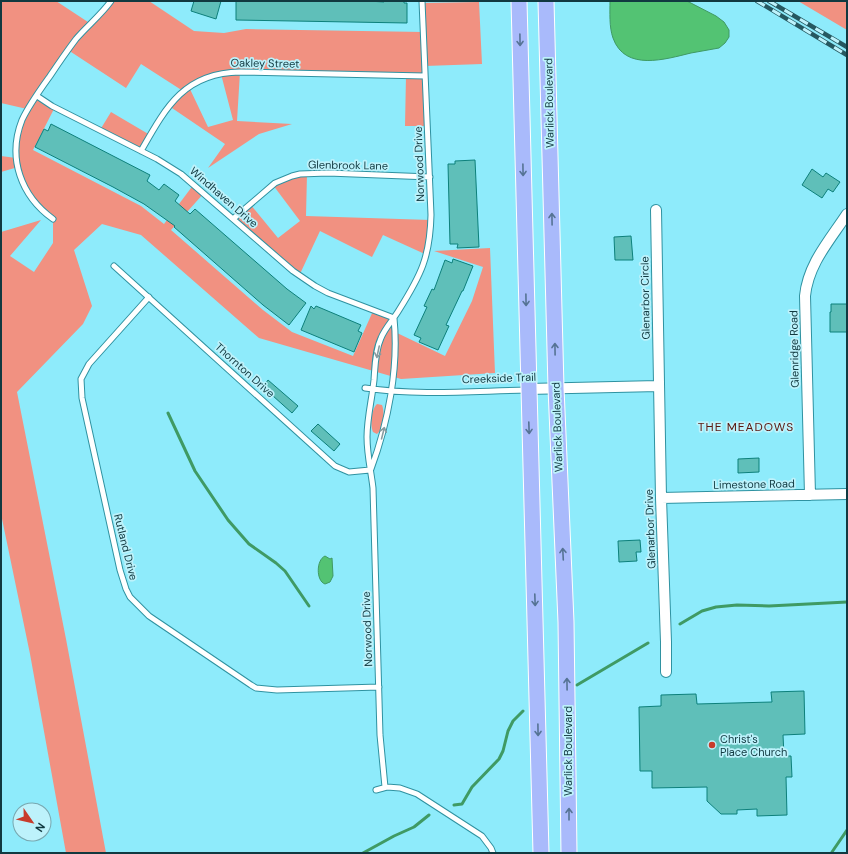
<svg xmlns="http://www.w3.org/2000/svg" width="848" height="854" viewBox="0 0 848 854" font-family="'DM Sans',sans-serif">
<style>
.green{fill:#f19181;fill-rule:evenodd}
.water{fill:#53c373;stroke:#3f9a64}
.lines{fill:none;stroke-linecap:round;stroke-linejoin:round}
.stream{stroke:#3f9a64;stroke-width:3}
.building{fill:#5fbfb9;stroke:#0d807b}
.lane-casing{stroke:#2f92a1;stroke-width:7}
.street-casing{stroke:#2f92a1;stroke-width:12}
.primary-casing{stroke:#fff;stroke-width:17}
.lane{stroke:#fff;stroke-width:5}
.street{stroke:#fff;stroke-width:10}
.primary{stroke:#a9bafb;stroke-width:15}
.rail-casing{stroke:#265860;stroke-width:4.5}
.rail{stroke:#bdf2fb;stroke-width:3;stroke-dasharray:9;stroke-linecap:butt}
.oneway{stroke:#557394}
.oneway2{stroke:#889ca0}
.poi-dot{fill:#c83c2c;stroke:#bdf2fb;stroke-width:1.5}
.labels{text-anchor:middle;stroke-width:3.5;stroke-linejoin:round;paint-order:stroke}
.street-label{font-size:11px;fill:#113940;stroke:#bdf2fb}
.poi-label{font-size:11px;fill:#113940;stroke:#bdf2fb;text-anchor:start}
.neighbourhood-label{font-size:12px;letter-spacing:1px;fill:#59160e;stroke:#bdf2fb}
</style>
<rect width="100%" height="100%" fill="#8eebfb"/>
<path class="green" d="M1,1H56L91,24L111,1H149L194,31L224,33L246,29L423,32L422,3L479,2L482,64L425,66L427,126H405L406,76L240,72L237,121L292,124L259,134L208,168L225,144L169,106L183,91L141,64L126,88L68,50L37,96L55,107L33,150L141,206L164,224L194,184L204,193L171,230L263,310L292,332L353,356L373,311L394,318L395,332L445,356L472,301L483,267L434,251L490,248L495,373L401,379L259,338L141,235L102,224L74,250L92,306L83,324L17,392L66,639L106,853H66L30,654L1,514V232L41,220L10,256L34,272L53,243V219L37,207L18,167L1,172V156L16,158V144L27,109L1,103ZM221,74L233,120L208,127L189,87Z
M798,1H847V30Z
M111,112L150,135L141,151L100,130Z
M307,174L306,216L431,220L427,255L383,235L372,257L320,231L299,276L233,219L250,204L278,238L300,221L273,185Z
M377,404L382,405C385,412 384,429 377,434L373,432C370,425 371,410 377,404Z"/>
<path class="water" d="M610,1H687L716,16L724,22L729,30V37L725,43L719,48C710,50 700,51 691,53C666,59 625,72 613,38C609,27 610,12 610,1Z
M325,556L330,559L332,558L333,576L330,582L325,584C316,581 316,560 325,556Z"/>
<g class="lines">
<path class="stream" d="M168,413L195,471L228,520L249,544L276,563L285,571L309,606
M680,624L702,611L716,607L737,605L769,606L847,602
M577,685L648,643
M454,805L462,804L472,787L499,759L503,751L508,731L513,721L523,711
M832,852L847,830
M363,853L394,836L414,827L429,815"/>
</g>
<path class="building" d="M194,1H221L216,19L191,11Z
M236,1H368L384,2L385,1H404V3H407V23L236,20Z
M51,124L150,175L147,181L159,190L164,184L179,195L175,201L190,214L195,209L287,289L306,303L289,325L263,305L174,227L175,226L144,204L113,187L35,147L44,129L48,131Z
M475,160L479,247L457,248L458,244H450L448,164H455V161Z
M812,169L823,177L826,173L840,182L833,192L828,189L822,198L802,185Z
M631,236L633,260H615L614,237Z
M453,259L473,266L463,291H462L446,325L449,326L438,350L419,342L421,338L414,335L427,307L424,306L432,289L434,290L445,260L452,263Z
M831,304H847V332H830V312H831Z
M311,306L314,309L316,306L361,325L358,331L362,333L354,352L301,330Z
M268,380L298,406L292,413L263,387Z
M318,424L340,444L334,451L311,431Z
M759,458V472L738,473V459Z
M640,540L641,552H636L637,561L619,562L618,541Z
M804,691L805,734L783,735L784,756H791L792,777H786L787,815L757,816V809L737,810V814H721L707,801V787L652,788V771H640L639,707L661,706V695L696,694L697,704L772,702L771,692Z"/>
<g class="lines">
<defs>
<path id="lane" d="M37,96L52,106L157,159L181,174L293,271L315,286L328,293L394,318
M141,151C166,107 184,73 240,72L425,76
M53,219C21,196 7,158 22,120C29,105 40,90 50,76C58,64 67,51 76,39C87,26 101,15 111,1
M233,219L275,183L292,176L300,174L328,173L430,177
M114,266L335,466L349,472L370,470
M149,297L89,364L81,379L82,398L120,570L126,589L130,597L149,616L251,685L256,688L277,690L379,687
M365,388C419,396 473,391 527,390
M371,469C388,423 399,368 394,318
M385,787L380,735L373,488C371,471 367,455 367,437C367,418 372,399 374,380C375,367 375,351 381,338C385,328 393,320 399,310C421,275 430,257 431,215L422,1
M376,790L387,787L400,788L417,794L482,836L491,848L493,853"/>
<path id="street" d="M656,210L661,498L666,642V672
M528,389L658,386
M810,495L805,296C808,264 830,240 847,214
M661,498L847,494"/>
<path id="primary" d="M519,1L541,853
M546,1L556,388L566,622L569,853"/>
</defs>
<use href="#lane" class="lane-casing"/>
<use href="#street" class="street-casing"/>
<use href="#primary" class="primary-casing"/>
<use href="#lane" class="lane"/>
<use href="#street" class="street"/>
<use href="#primary" class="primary"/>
<defs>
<path id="rail" d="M757,1L847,55
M769,1L847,47"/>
</defs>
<use href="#rail" class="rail-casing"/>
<use href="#rail" class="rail"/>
</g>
<defs><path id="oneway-shaft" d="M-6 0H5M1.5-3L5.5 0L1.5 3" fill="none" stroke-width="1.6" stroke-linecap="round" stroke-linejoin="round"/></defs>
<g class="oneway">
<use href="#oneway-shaft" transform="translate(520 40) rotate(89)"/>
<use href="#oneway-shaft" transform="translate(523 170) rotate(89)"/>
<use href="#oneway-shaft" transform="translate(552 219) rotate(-91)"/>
<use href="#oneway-shaft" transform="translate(526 300) rotate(89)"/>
<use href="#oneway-shaft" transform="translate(555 349) rotate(-91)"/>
<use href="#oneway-shaft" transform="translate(529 428) rotate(88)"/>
<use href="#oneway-shaft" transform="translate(563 554) rotate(-93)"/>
<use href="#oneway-shaft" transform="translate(535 600) rotate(88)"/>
<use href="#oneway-shaft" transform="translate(567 684) rotate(-91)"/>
<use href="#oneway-shaft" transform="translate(538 730) rotate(89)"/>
<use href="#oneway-shaft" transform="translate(569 814) rotate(-90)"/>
</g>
<g class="oneway2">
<use href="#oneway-shaft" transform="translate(378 352) rotate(102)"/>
<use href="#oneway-shaft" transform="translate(383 433) rotate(-76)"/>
</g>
<circle class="poi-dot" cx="712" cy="745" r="4"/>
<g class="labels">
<g class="street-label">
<text transform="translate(265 63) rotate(1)" y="4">Oakley Street</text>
<text transform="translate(549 103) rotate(-91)" y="4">Warlick Boulevard</text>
<text transform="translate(419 164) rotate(-92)" y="4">Norwood Drive</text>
<text transform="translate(348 165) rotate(1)" y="4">Glenbrook Lane</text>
<text transform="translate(224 197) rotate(41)" y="4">Windhaven Drive</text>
<text transform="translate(645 298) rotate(-91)" y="4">Glenarbor Circle</text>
<text transform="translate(794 349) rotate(-91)" y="4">Glenridge Road</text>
<text transform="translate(245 370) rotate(42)" y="4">Thornton Drive</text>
<text transform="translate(499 378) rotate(-2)" y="4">Creekside Trail</text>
<text transform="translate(557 427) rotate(-92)" y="4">Warlick Boulevard</text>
<text transform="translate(754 484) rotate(-1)" y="4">Limestone Road</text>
<text transform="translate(650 529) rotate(-92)" y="4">Glenarbor Drive</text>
<text transform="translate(126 547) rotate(76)" y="4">Rutland Drive</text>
<text transform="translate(367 629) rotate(-92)" y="4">Norwood Drive</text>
<text transform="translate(568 751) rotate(-90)" y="4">Warlick Boulevard</text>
</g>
<g class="poi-label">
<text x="720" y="743">Christ's<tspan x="720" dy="13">Place Church</tspan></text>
</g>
<g class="neighbourhood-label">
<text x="746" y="431">THE MEADOWS</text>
</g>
</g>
<rect width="848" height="854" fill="none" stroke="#113940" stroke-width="4"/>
<g transform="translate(32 822) rotate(124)"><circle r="19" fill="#bdf2fb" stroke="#78a8b0"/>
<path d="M0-3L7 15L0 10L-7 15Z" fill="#c83c2c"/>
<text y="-6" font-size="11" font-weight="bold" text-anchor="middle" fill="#113940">N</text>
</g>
</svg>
